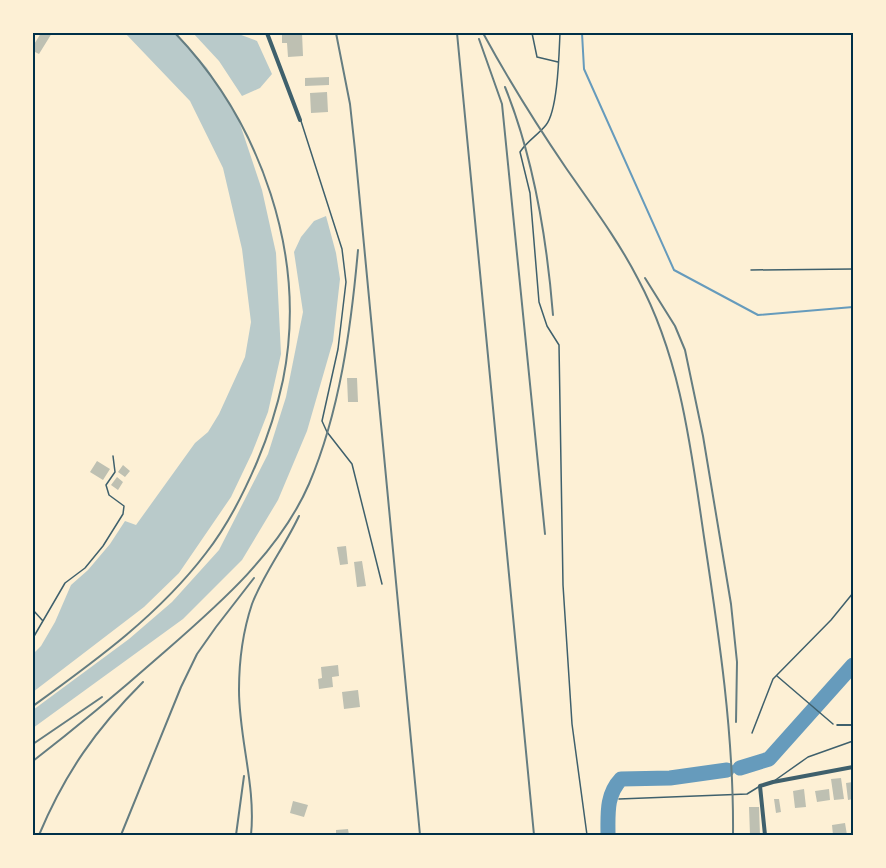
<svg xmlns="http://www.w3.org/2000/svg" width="886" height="868" viewBox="0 0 886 868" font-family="'Source Sans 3',sans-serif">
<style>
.green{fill:#b9caca}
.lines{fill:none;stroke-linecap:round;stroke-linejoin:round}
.stream{stroke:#669bbc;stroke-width:2}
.river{stroke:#669bbc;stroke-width:15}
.building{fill:#bec0b2}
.path{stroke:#003049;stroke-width:1.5}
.service{stroke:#3f606c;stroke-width:1.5}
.minor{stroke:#3f606c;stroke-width:4}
.rail{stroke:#657d81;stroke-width:2}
.neatline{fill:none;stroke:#003049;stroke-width:2}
</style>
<rect width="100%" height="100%" fill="#fdf0d5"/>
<path class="green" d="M125,33H176L207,68L239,121L262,190L276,253L281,354L268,412L252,453L231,497L179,573L144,607L33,692V654L41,646L55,622L71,585L88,570L110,544L125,521L136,525L195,443L208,432L219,414L245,357L251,322L242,249L223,168L190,101Z
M193,33H236L257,41L272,74L260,88L242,96L219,61Z
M326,216L336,253L340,279L333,341L307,431L278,500L242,560L183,619L33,728V710L129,639L172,602L219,550L268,454L286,397L303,312L294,252L301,237L314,221Z"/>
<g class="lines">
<path class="stream" d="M582,33L584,69L674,270L758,315L853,307"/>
<path class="river" d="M740,768L769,759L853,665
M608,835C608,814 606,795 621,779L670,778L727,770"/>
</g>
<path class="building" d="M41,33H52L39,54L33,51V46Z
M286,33H302L303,56L288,57L287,43H282V35Z
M329,77V85L305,86V78Z
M327,92L328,112L311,113L310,93Z
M347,378H357L358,402H348Z
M97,461L110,469L103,480L90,472Z
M123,465L130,471L125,477L118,472Z
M117,477L123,482L118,490L111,485Z
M346,546L348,564L340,565L337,547Z
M362,561L366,586L357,587L354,562Z
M338,665L339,676L332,677L333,687L319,689L318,679L322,678L321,667Z
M358,690L360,707L344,709L342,692Z
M841,778L844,799L834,800L831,779Z
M853,782V799L848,800L846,783Z
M804,789L806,807L795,808L793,791Z
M829,789L830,800L817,802L815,791Z
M774,799H779L781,812L776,813Z
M293,801L308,805L304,817L290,813Z
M749,807H759L760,835H750Z
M845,823L847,835H833L832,825Z
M348,829L349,835H336V830Z"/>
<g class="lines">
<path class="path" d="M837,725H853"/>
<path class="service" d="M532,33L537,57L558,62
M560,33C559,53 558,110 546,125C538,135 527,141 520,152L530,193L539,302L547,326L559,345L563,585L572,724L587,835
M301,121L342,249L346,282L338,349L322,421L327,432L352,464L382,584
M751,270L853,269
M33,610L43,621
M33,638L65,583L85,568L103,546L123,514L124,506L109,495L106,485L115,472L113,456
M777,676L833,724
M752,733L773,679L831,620L853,593
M774,781L808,757L853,741
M619,799L747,794L760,786"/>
<path class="minor" d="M267,33L300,120
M765,835L760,786L773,782L853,767"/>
<path class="rail" d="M336,33L350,104L355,150L420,835
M457,33L534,835
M483,33C508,79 536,124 566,168C591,204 618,240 638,279C681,359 691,449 704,537C719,636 734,735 733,835
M479,39L502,104L545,534
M505,87C533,156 547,241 553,315
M645,278L675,326L685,350L703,436L731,604L737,662L736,722
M33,706C95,661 159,615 206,553C228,525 243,495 257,462C268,436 277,408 283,380C308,256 261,123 175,33
M33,744L102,697
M33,761C77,727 120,691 162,654C217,606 279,553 309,484C340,411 351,328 358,250
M39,835C65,773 96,729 143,682
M121,835L181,687L197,654L216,627L254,578
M236,835L244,776
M251,835C256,786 239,739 239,690C239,662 243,631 252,604C264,573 285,546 299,516"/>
</g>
<rect width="886" height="868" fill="none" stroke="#fdf0d5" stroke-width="69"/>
<rect x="34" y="34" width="818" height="800" class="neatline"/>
</svg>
